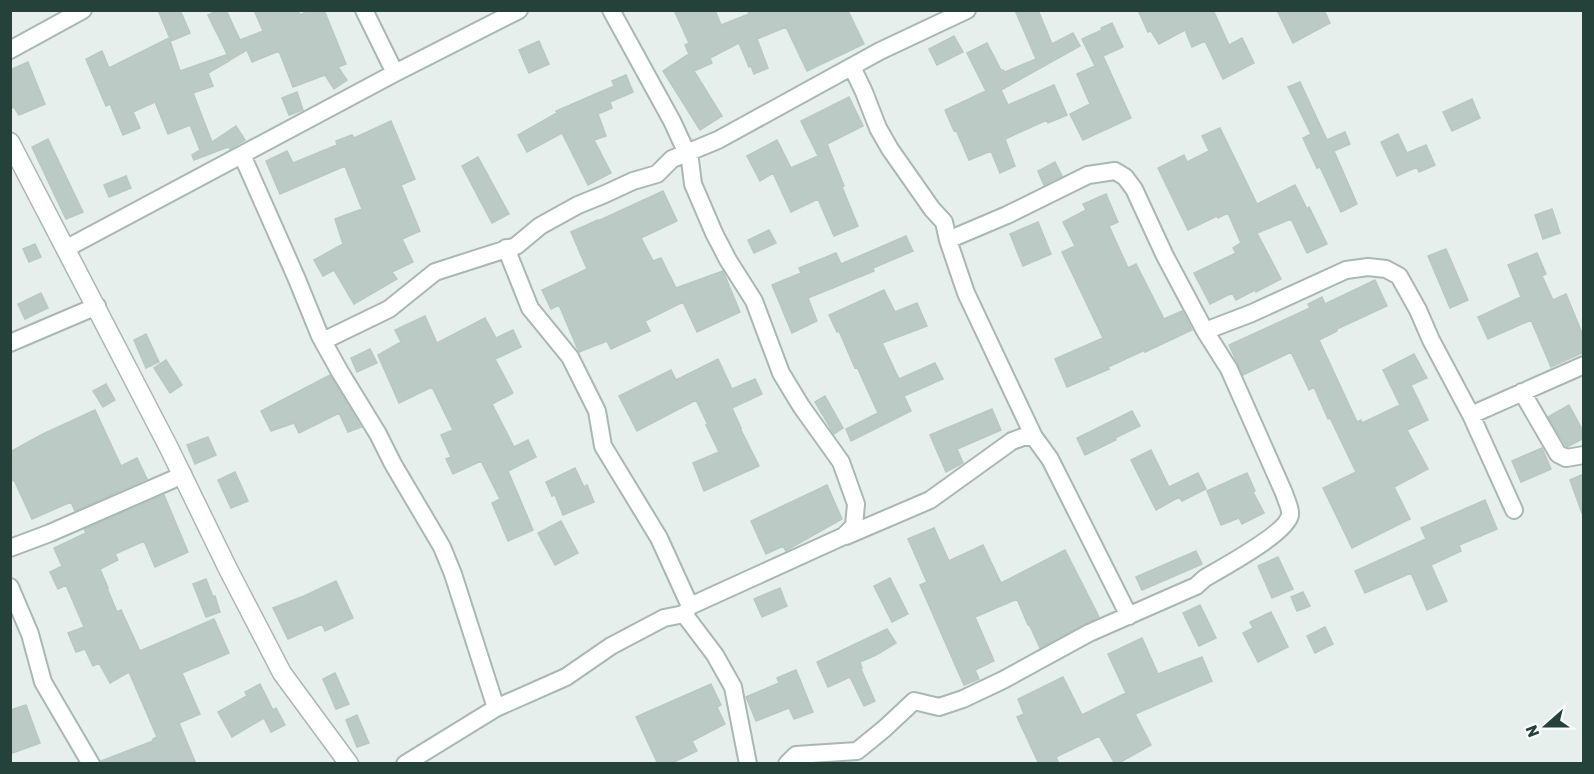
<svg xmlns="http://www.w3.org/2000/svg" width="1594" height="774" viewBox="0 0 1594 774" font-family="Rubik,sans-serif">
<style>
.building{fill:#bbcac4;stroke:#b8c9c2;stroke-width:1.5}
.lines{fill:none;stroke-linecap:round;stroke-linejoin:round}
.minor-casing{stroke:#a8b8b2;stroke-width:20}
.tertiary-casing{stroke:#a8b8b2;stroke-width:21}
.minor{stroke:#fff;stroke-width:16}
.tertiary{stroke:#fff;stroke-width:18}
</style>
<rect width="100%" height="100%" fill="#e6efeb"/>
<path class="building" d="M158,10H180L190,33L171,41Z
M218,10H226L240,40L263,31L254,10H298L300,15L310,10H324L346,64L338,67L347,80L334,89L325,75L293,87L279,51L252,62L247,50L230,60L208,15Z
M674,10H715L721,25L749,14L747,10L848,11L864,44L807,71L786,27L757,39L768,68L754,74L751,66L749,67L739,43L710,58L712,63L694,71L722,116L700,130L663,71L689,54L685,45L689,43Z
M1015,10H1038L1052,44L1073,33L1080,46L1001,90L1008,105L1054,85L1067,115L1048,123L1047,120L1005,139L1015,166L1000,173L991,151L969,160L956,130L954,131L945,110L986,91L967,53L987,43L1001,70H1003L1005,72L1036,59Z
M1138,10H1213L1229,45L1242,38L1254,63L1223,79L1205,41L1192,47L1185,30L1159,44L1151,31L1148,32Z
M1277,10H1324L1330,23L1293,43Z
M1112,23L1123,47L1103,56L1131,118L1083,140L1070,114L1090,104L1077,74L1095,66L1082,39L1102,30L1101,28Z
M954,36L963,52L937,65L929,49Z
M169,38L180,71L226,55L229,61L208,73L213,86L193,93L212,142L236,126L245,140L230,149L228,147L194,160L192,155L200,150L190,125L168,134L155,102L133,112L140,128L123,135L110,104L106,106L86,59L102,51L109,68Z
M539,41L549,64L529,73L519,50Z
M28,62L45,104L19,115L14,107L10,109V70Z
M626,75L633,92L610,102L612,108L598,114L606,136L594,140L611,173L588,185L562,133L527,152L518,135L557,113L556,111L614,86L612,81Z
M1300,82L1327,140L1345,132L1350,144L1334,151L1357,204L1341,212L1320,167L1317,168L1303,138L1311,134L1288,87Z
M297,92L303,110L289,115L282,98Z
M849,97L863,126L827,144L844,186L842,187L858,226L834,236L818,199L791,212L773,173L760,181L747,156L777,140L791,168L818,156L801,121Z
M1472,99L1480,118L1452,131L1443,112Z
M391,121L415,179L401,185L420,231L402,239L413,262L392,272L397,279L354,304L334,270L323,276L314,260L343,244L335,219L362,209L345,166L280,194L266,161L287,151L293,163L337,145L336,141L352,135L354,138Z
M1220,128L1257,204L1295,185L1307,209L1309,207L1327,244L1307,253L1291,219L1257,233L1281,279L1256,292L1255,290L1236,300L1232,293L1210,304L1194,273L1236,253L1233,248L1241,243L1228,213L1218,218L1217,216L1188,230L1158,168L1184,155L1187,162L1209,151L1202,136Z
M1398,134L1407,153L1426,145L1435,165L1419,172L1417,167L1397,176L1381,142Z
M48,139L83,212L66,219L32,147Z
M478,157L509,214L492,223L462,166Z
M1055,162L1062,176L1044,185L1038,171Z
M126,176L131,188L109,197L104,185Z
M663,191L677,221L641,238L653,261L661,258L676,288L723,271L740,312L697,332L683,302L645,321L650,331L611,349L607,341L579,352L559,305L551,309L542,290L587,269L571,232L598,220V221Z
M1106,194L1118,222L1109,226L1128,268L1136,264L1164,319L1182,311L1192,330L1145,352V350L1108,367L1109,369L1067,387L1055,359L1103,338L1062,252L1075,246L1063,222L1086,210L1083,204Z
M1552,209L1560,233L1543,239L1535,215Z
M1038,222L1051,254L1023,266L1010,234Z
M769,230L776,243L754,253L748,240Z
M906,236L913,251L873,268L874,271L808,298L817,321L792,333L772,285L801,273L799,268L836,253L841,264Z
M35,244L41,257L29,262L23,249Z
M1446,249L1468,300L1450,308L1428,256Z
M1537,253L1546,274L1542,276L1553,300L1566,294L1584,338V352L1551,367L1531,320L1488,339L1478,317L1521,297L1508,265Z
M1375,280L1387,306L1337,329V331L1319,340L1357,422L1361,420L1362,423L1400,405L1383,370L1414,354L1427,378L1411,385L1428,420L1407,430L1428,469L1394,487L1410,519L1352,548L1323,488L1356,472L1330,418L1328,419L1314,387L1309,390L1291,352L1243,375L1229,345L1310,308L1308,304L1322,297L1325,304Z
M884,290L895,312L917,303L927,326L882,343L899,379L935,363L943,379L904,396L911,411L851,441L846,429L878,413L857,367L855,368L839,331L837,332L829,315Z
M41,293L48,308L25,319L18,304Z
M425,316L437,343L485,318L496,338L513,330L521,347L495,359L513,393L492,404L514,447L528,440L536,457L508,471L533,530L508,541L492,503L500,499L481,461L453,474L446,459L451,457L441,435L453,430L432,387L399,403L378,355L401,342L395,330Z
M146,334L159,362L146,368L134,340Z
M370,349L377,363L357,372L351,358Z
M718,359L732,389L755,379L762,394L732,408L741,428H740L759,466L704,491L693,463L719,452L706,425H708L696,400L637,431L619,396L671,370L676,380Z
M166,360L182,385L170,393L154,368Z
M330,375L361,427L348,432L339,413L299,433L294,423L271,431L261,411Z
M106,384L115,400L103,407L93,391Z
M825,396L843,428L834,434L815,402Z
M1569,405L1584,433V438L1567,447L1548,417Z
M992,409L1001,430L957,449L963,463L946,472L930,435Z
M95,410L121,466L137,458L147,479L75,511L71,502L32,519L14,480L10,482V452L43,434Z
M1132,411L1140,426L1115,438L1116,440L1085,455L1077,438Z
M208,437L216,455L195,464L187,445Z
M1542,448L1551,469L1521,482L1512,461Z
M1151,450L1169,487L1198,473L1206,489L1182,501L1179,497L1156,510L1131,460Z
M575,468L584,487L587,485L594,502L563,515L555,495L552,496L546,482Z
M235,472L248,501L231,508L218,480Z
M1247,473L1255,491L1253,492L1264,513L1242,524L1239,518L1221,525L1207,491Z
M1584,474V513H1582L1570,480Z
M827,485L842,519L787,550L786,551L783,546L766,554L751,521Z
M164,495L188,552L155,567L144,541L115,554L118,560L100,569L108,588H107L117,612L121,610L140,651L214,619L229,653L182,673L200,714L179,723L196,764H101V761L153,741V739L157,737L129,672L110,683L99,663L93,666L85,649L76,652L68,633L84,627L66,585L58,589L50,572L62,566L54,548L86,533L84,529Z
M1485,500L1497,529L1459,545L1461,551L1431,565L1447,601L1427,610L1411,573L1365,593L1355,571L1426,539L1421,528Z
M561,521L578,553L555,565L538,533Z
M934,528L949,561L983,545L1001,583L1065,550L1099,617L1040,648L1029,624L1028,625L1017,599L975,617L994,661L975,670L979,679L964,685L920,585L927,582L908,539Z
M1196,551L1202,564L1142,590L1136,577Z
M1278,557L1293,589L1272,598L1258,566Z
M890,578L908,614L892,622L874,586Z
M206,579L213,597L215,596L220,612L206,617L193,584Z
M336,581L353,618L325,631L322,624L288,639L273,608L304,596Z
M780,588L787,606L762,617L754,599Z
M1303,592L1310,606L1297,611L1291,597Z
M1200,605L1216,638L1199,646L1183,613Z
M1271,612L1288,647L1258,662L1243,633L1253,628L1250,622Z
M1325,627L1333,644L1315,653L1307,636Z
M887,629L896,643L876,655L860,662L862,668L861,669L875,701L864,706L850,677L828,687L817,662Z
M1142,638L1158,674L1202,657L1212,681L1135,714L1151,745L1117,764H1115L1099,736L1056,757L1059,764H1039L1017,717L1024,714L1018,699L1063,677L1082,715L1126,693L1108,654Z
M796,670L813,712L794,719L789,708L756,721L746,697L779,683L777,678Z
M335,673L349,704L336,709L323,679Z
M260,684L273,710L276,708L285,725L271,732L264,718L232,737L218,712L247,696L245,692Z
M711,684L721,705L717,707L725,724L692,741L697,751L670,764H658L636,717Z
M26,705L40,743L10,754V710Z
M357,715L369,743L357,747L346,720Z"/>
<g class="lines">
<defs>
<path id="minor" d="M364,10L395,73
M10,50L83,10
M852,67L864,92L878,128L890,149L932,209L944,222L948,240L966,293L1034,437L1050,459L1129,616
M242,155L296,277L320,336L340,372L378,434L393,464L442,547L453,574L496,708
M67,248L395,73L519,10
M506,248L530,308L570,357L597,411L603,446L659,538L690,606
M1205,331L1252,313L1346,270L1368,267L1386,269L1399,276L1418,310L1431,340L1471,415L1514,510
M323,341L389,309L435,272L516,246L540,226L578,205L605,194L633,181L657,174L672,159L718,140L880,51L967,10
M10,343L97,306
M1522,392L1558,454L1566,458L1584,455
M1471,415L1584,365
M846,536L930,500L1012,441L1023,437H1034
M10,548L50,533L183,475
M10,587L30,634L43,682L91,764
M684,614L715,655L733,687L748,764
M405,764L496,708L566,677L611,646L664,618L684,614L690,606L844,536L854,526L856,504L841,462L801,406L781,373L754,301L728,260L714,233L693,184L690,160L672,121L611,10
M787,764L796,755L857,751L884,729L914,701L939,707L963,699L1003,680L1089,633L1196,586L1205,578C1222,568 1287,533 1290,515C1291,508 1286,500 1284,493L1229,369L1205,331L1165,256L1134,189L1125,177L1115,171L1088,175L1007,215L948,240"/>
<path id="tertiary" d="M10,142L169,448L228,569L282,673L349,764"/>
</defs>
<use href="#minor" class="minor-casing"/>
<use href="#tertiary" class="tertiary-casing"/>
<use href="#minor" class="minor"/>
<use href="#tertiary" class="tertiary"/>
</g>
<rect width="1594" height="774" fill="none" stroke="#24423a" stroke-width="24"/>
<g transform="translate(1546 726) rotate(249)" stroke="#f7fbf9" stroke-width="4.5" paint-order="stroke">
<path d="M0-4.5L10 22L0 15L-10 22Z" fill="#24423a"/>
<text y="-9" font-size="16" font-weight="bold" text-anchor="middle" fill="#24423a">N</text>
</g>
</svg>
